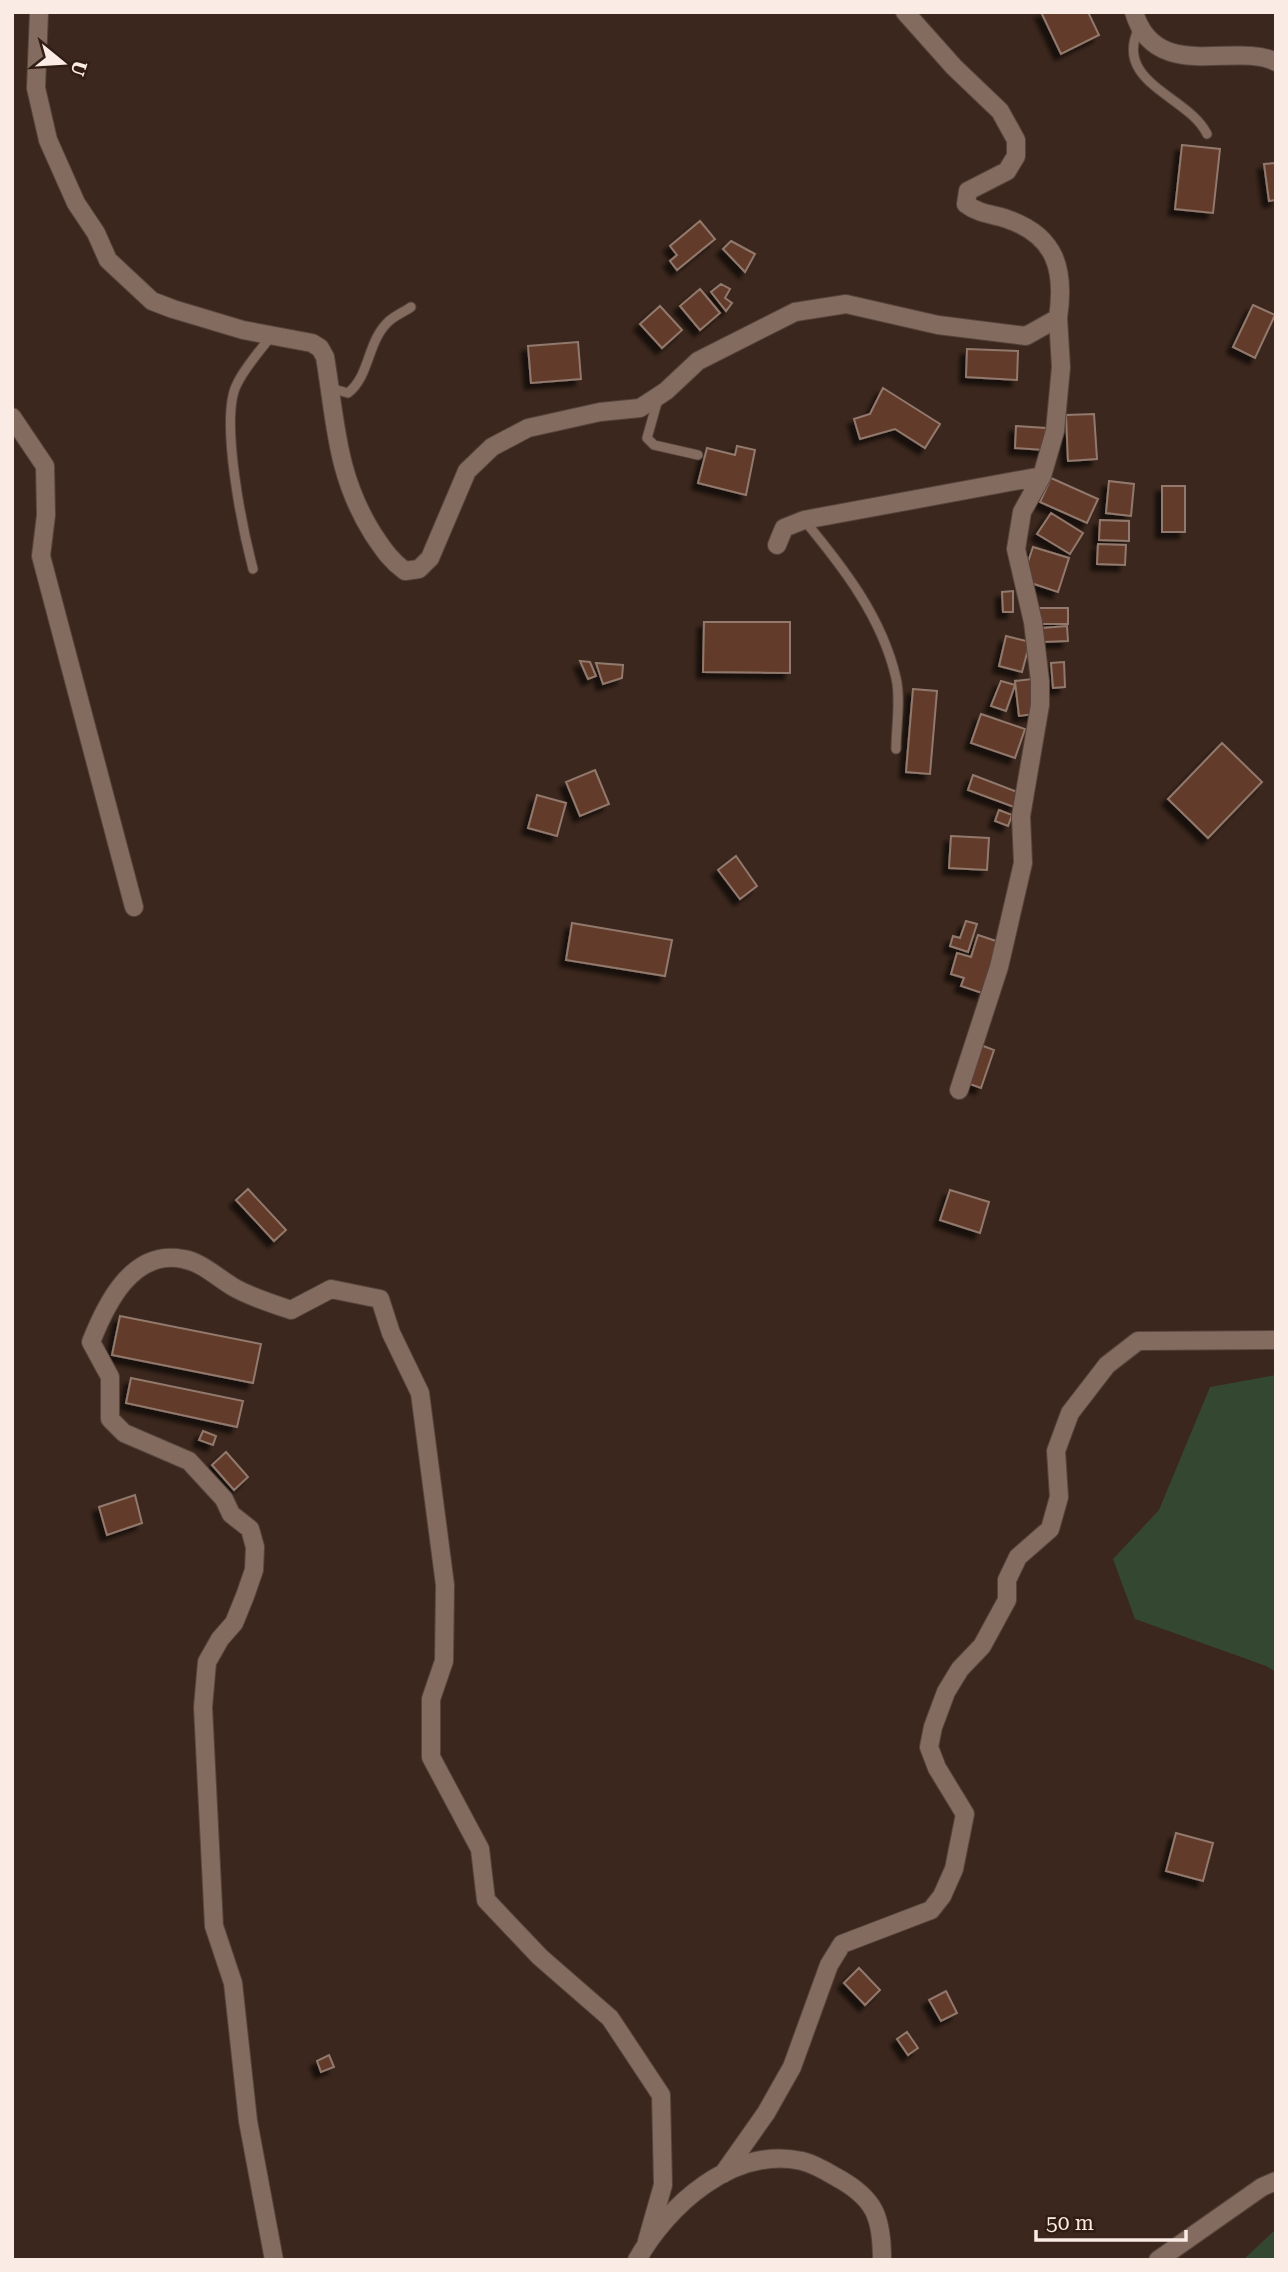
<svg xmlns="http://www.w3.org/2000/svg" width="1288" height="2272" viewBox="0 0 1288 2272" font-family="'Roboto Serif',serif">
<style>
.green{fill:#344730}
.building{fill:#623b29;stroke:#92796d;stroke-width:2;filter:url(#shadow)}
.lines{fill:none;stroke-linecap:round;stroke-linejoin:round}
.lane-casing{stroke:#56443c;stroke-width:11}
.street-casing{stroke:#56443c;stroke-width:20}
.lane{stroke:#836b5f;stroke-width:9}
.street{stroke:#836b5f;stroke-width:18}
</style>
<defs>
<filter id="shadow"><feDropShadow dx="-6" dy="6" stdDeviation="2" flood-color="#0009"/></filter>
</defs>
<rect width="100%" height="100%" fill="#3b271d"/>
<path class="green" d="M1276,1375V1672L1266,1666L1135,1619L1113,1559L1159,1510L1210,1387Z
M1276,2229V2260H1243Z"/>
<path class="building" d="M1041,12H1088L1099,35L1061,54Z
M1182,145L1220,149L1213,213L1175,209Z
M1276,163V200L1269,201L1264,164Z
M700,221L715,239L677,270L670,261L677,255L670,246Z
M731,241L755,254L745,272L723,249Z
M721,284L730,289L725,298L732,303L726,311L711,292Z
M700,289L720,313L700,330L680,306Z
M1253,305L1275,315L1255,358L1233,347Z
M660,306L682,330L662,348L640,324Z
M578,342L581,379L531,383L528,346Z
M967,349L1018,351L1017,380L966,377Z
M883,388L940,424L925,448L895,429L860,439L854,419L870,414Z
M1094,414L1097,459L1068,461L1066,415Z
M1016,426L1046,428L1044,450L1015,448Z
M737,446L755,450L746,495L698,483L707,448L735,455Z
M1051,478L1098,499L1087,523L1040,502Z
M1109,481L1134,484L1131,516L1106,513Z
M1162,486H1185V532H1162Z
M1051,513L1083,533L1070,554L1037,534Z
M1100,520L1129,521V541L1099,540Z
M1098,544L1126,545L1125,565L1097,564Z
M1033,547L1069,558L1058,592L1022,580Z
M1013,591V612H1003L1002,592Z
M1038,608H1068V624H1037Z
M704,622H790V673L703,672Z
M1067,626L1068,641L1043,642L1042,628Z
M1006,636L1030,642L1022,672L999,666Z
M580,661L590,662L596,676L588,679Z
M1064,662L1065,687L1053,688L1051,663Z
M596,663L623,665L622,678L603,684Z
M1032,679L1035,714L1019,716L1015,681Z
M1001,681L1015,685L1006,711L991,706Z
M913,689L937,691L930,774L906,772Z
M981,714L1025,729L1015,758L971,743Z
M1222,743L1262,782L1208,838L1168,799Z
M595,770L609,804L580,816L566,782Z
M973,775L1020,793L1014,807L968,790Z
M537,795L566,803L557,836L528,828Z
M999,810L1012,815L1008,826L995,821Z
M951,836L989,838L987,870L949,868Z
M736,856L757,886L740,899L718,870Z
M966,921L977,924L968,952L950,946L953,936L960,938Z
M572,923L672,940L665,976L566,960Z
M978,935L999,942L982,993L961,986L964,978L951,974L957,953L971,957Z
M978,1044L994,1050L981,1088L964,1082Z
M248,1189L286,1230L274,1241L236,1200Z
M950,1190L989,1202L980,1233L940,1220Z
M120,1316L261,1344L253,1383L112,1355Z
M131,1378L243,1401L237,1427L126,1403Z
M203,1431L216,1436L213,1445L199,1440Z
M226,1452L248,1477L234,1490L212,1465Z
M135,1495L142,1523L107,1535L99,1507Z
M1176,1833L1213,1843L1203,1881L1166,1871Z
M859,1968L880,1990L865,2005L844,1983Z
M946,1991L957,2013L941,2021L929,2000Z
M907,2032L918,2048L908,2055L897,2039Z
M329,2055L334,2067L321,2072L317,2061Z"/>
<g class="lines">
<defs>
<path id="lane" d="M1139,28C1112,83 1189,96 1207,134
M330,388L348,393C370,376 367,342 388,322C394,316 404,312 411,307
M658,399L647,438L654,445L698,455
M804,520C843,567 882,617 896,678C901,699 896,727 896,749
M253,569C243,531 219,418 237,384C245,367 260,351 271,336"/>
<path id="street" d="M39,12L36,88L48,140L76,203L96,233L108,260L152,301L173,309L243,330L312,343L320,348L325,357C336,423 336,475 373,534C383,549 390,560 405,571L419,569L430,558L467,471L492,447L528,428L600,412L640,408L666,391L698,361L795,312L846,304L938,325L1026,336L1058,318C1065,271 1057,236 1007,219C992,214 979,214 966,204L968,191L1007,171L1016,156V140L1000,111L954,67L905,12
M1134,12C1155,84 1236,41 1276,62
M12,417L45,466L46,515L41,556L134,907
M777,545L784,528L804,520L1042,476
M959,1090L999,967L1023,863L1021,816L1040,705V681L1033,622L1016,549L1022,512L1042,476L1055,431L1061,367L1058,318
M723,2174L766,2113L792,2067L829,1965L842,1944L931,1910L942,1896L954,1869L965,1814L937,1768L929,1747L933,1727L946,1692L960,1669L982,1646L1007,1600V1580L1018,1557L1050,1529L1059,1497L1056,1451L1070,1413L1107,1365L1138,1341L1276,1340
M274,2260L248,2121L233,1983L214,1926L203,1707L207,1662L220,1639L234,1623L245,1596L254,1570L255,1547L250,1529L231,1514L224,1499L189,1461L124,1433L110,1419V1377L91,1342C106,1304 132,1249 183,1259C202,1262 219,1279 235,1288C253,1298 273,1304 291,1310L331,1289L380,1299L391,1333L420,1393L445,1585L444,1661L431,1699V1757L480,1849L486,1900L540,1957L610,2018L661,2095L663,2185L647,2241
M637,2260C668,2205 733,2146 802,2161C814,2164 826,2171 836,2177C875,2198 882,2217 882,2260
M1158,2260L1262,2187L1276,2181"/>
</defs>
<use href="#lane" class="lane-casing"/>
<use href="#street" class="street-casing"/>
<use href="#lane" class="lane"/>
<use href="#street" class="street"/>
</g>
<rect width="1288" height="2272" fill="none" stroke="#faece5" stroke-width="28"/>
<g transform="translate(63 63) rotate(108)" stroke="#311d13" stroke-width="5" paint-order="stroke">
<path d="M0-5L12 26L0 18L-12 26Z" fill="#faece5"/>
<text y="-10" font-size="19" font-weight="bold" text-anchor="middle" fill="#faece5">U</text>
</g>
<path d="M1036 2230v10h150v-10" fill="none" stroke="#faece5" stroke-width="3.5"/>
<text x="1046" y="2230" font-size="21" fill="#faece5" stroke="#311d13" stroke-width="5" paint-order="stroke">50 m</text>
</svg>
